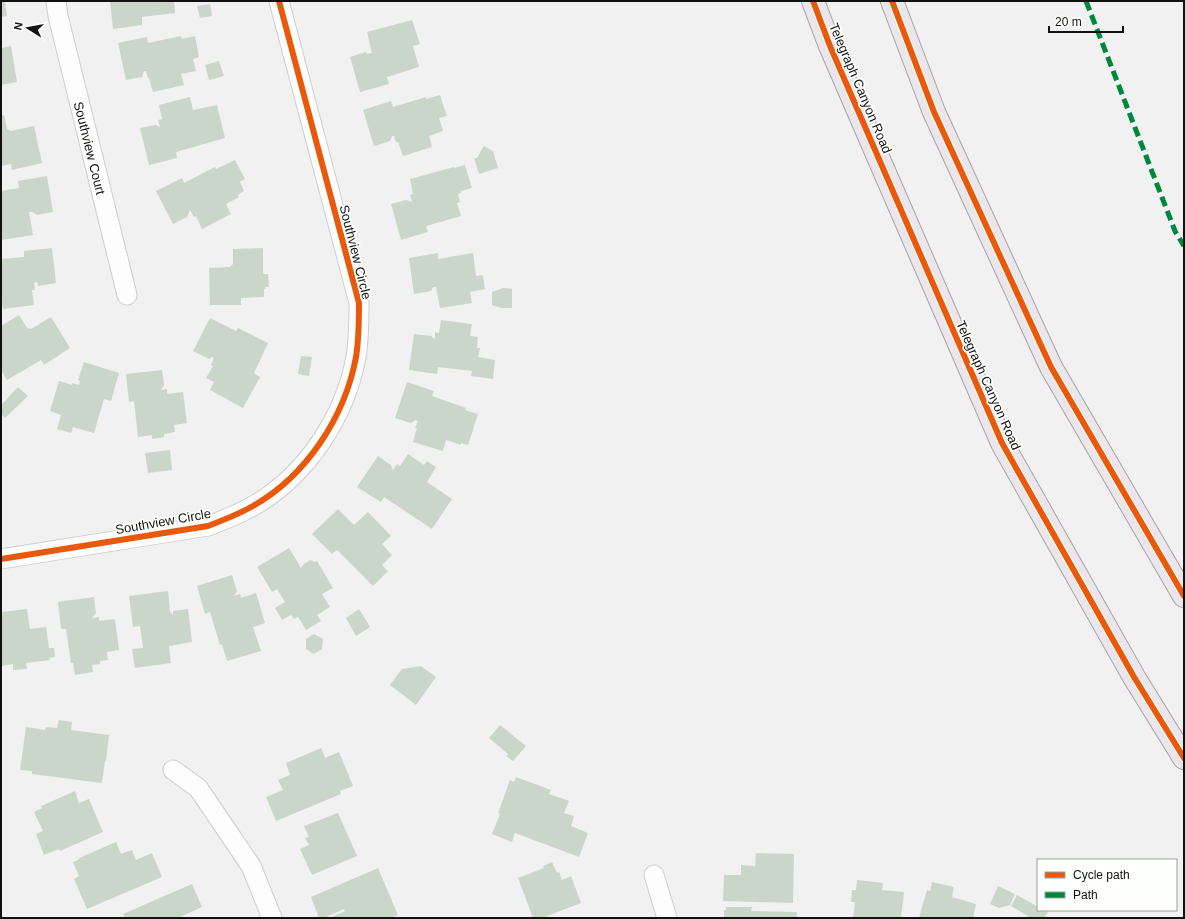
<svg xmlns="http://www.w3.org/2000/svg" width="1185" height="919" viewBox="0 0 1185 919" font-family="Arial,sans-serif">
<style>
.building{fill:#cbd6ca}
.lines{fill:none;stroke-linecap:round;stroke-linejoin:round}
.minor-casing{stroke:#cdcecd;stroke-width:21}
.primary-casing{stroke:#a9a2aa;stroke-width:24}
.minor{stroke:#fdfdfd;stroke-width:19}
.primary{stroke:#eae6ea;stroke-width:22}
.quiet{stroke:#00873e;stroke-width:5;stroke-dasharray:10 5;stroke-linecap:butt}
.cycleway-casing{stroke:#fdfffd;stroke-width:8}
.cycleway{stroke:#e8590c;stroke-width:6}
.labels{text-anchor:middle;stroke-width:3.5;stroke-linejoin:round;paint-order:stroke}
.street-label{font-size:13px;fill:#101110;stroke:#fdfffd}
</style>
<rect width="100%" height="100%" fill="#f0f1f0"/>
<path class="building" d="M1,1H5L7,16L1,17Z
M110,1H174L175,13L142,17V25L113,29Z
M210,4L212,16L200,18L197,6Z
M412,20L420,44L413,46L419,67L387,77L389,84L360,92L350,57L366,52L367,54L372,53L367,32Z
M181,36L182,39L195,36L199,57L193,59L196,71L181,74L184,85L153,92L149,78H148L146,71H144L142,77L126,80L118,43L147,37L148,43Z
M11,46L17,82L1,85V48Z
M219,61L224,76L209,80L205,65Z
M440,95L447,116L439,118L443,131L429,136L432,147L403,156L398,142H396L394,136H392L390,141L374,146L363,110L391,101L393,107L426,97V99Z
M190,97L193,110L217,105L225,138L176,152L177,158L149,165L140,128L155,125L160,127L158,120L162,119L159,105Z
M4,115L7,129L11,131L34,126L42,163L12,170L11,164L1,166V116Z
M484,146L493,151L498,168L479,174L474,158H477Z
M235,160L245,179L240,182L244,191L238,195L239,197L226,204L231,214L202,229L196,216L194,217L190,210L187,217L173,224L156,191L182,178L184,183L215,167L216,169Z
M465,165L472,188L461,191V193L458,194L460,202L457,203L461,216L426,226L428,232L401,240L391,204L406,200L412,202L410,195L413,194L410,179L454,167V168Z
M47,176L53,212L37,215L32,212H29L33,235L1,240V191L19,188L18,181Z
M52,248L56,283L38,286L37,282L34,283L35,290H32L34,305L3,309L1,297V259L24,257V251Z
M263,248V274H268L269,287H265L266,289H264V297L241,298V305H210L209,268L230,267L233,264V249Z
M438,253V259L473,253L476,276L483,275L485,289L470,292L472,303L440,308L436,287H433L431,291L414,294L409,258Z
M503,288L512,289V308H502L492,305V292Z
M19,315L27,328L31,329L51,317L70,348L44,365L41,360L7,380L1,370V326Z
M210,318L236,331L238,328L268,343L254,373L260,377L243,408L210,390L214,382L206,378L213,366L211,365L214,358L212,357L209,359L193,351Z
M441,320L472,324L470,336L478,337L477,348H480L478,357L495,360L493,379L471,376L472,371L438,367L437,374L409,370L414,334L431,336L435,339V332L439,333Z
M301,356L312,357L309,376L298,374Z
M84,362L119,373L111,401L104,399L94,433L73,427L71,433L57,429L61,415L50,411L59,381L72,385V383L79,385L80,381L78,380Z
M162,370L164,385L161,390L167,389V394L183,392L187,423L174,425L175,432L164,434V437L152,439V435L138,437L134,401L129,402L126,374Z
M407,382L434,391L432,396L466,408L465,410L478,414L468,445L461,443V445L446,440L443,451L413,442L417,428H415L418,421L416,420L411,423L395,418Z
M18,387L28,396L5,418L1,414V405Z
M170,450L172,470L148,473L145,453Z
M408,454L424,465L427,461L436,467L427,482L452,499L432,529L384,497L381,502L357,487L378,456L391,465L393,470L397,464L400,466Z
M338,509L354,525L368,512L391,536L382,544L392,555L382,565L388,571L373,586L337,550L332,554L312,534Z
M289,548L301,568L303,565L310,560L315,562L317,561L333,588L322,594L330,607L317,615L321,621L306,630L298,617L294,619L291,615L282,620L275,608L285,602L277,589L272,592L257,567Z
M232,575L237,591L234,596L240,594L241,598L256,593L265,623L253,627L261,651L227,661L222,644L220,645L210,612L205,614L197,586Z
M168,591L170,612L173,615V611L188,609L192,642L169,646L171,663L135,668L132,649L143,648L140,626L133,627L129,596Z
M94,597L96,613L92,618L99,617V621L115,619L119,650L107,652L108,660L100,661V664L92,665L93,672L75,675L73,663H71L66,629H61L58,602Z
M27,609L30,629L46,627L49,648H54L55,657L49,658L50,660L26,663L27,669L13,670V664L2,666L1,612Z
M359,609L370,627L356,636L346,618Z
M314,634L323,639L322,649L314,654L306,649V639Z
M421,666L436,677L416,705L390,685L402,669Z
M59,720L72,722L71,730L109,735L106,761H105L102,783L32,774V771L20,770L26,727L45,730L46,727L57,728Z
M500,725L526,746L513,761L506,756L508,754L489,738Z
M321,748L325,758L339,752L353,786L340,791L341,794L276,821L266,797L283,790L278,780L290,775L286,763Z
M516,777L551,790L549,794L569,801L564,813L574,816L571,826L588,833L579,857L515,833L512,842L492,834L500,814L498,813L510,780L514,782Z
M75,791L79,803L89,799L103,832L60,851L59,849L44,855L36,834L43,831L34,812L42,808L41,806Z
M338,813L357,856L312,875L300,849L309,845L305,838L309,837L304,826Z
M116,842L121,854L132,850L136,860L152,853L162,877L87,909L74,879L79,876L73,862L80,859L79,858Z
M756,853L794,854L793,903L723,901L724,875H741V865L755,866Z
M552,862L557,873L559,872L562,880L571,876L581,903L542,918H533L518,878L544,868L543,866Z
M378,868L398,915L391,918H333L332,917L345,911L344,909L324,918H319L311,897Z
M857,880L883,883L882,890L904,892L901,918H853L855,902H851L852,890H856Z
M932,882L954,887L952,897L976,904L973,918H919L927,890L930,891Z
M192,884L202,907L178,918H125L123,914Z
M998,886L1015,894L1010,905L999,908L990,904Z
M1017,895L1038,907V910H1043L1048,912L1044,918H1031L1011,906Z
M726,907H752L751,911L797,912V918H724V910H726Z"/>
<g class="lines">
<defs>
<path id="minor" d="M56,1L58,16L127,295
M1,559L208,526C224,520 239,514 253,506C306,476 345,417 356,357C359,339 359,321 359,303L279,1
M173,770L198,788L228,832L251,866L272,918
M654,875L667,918"/>
<path id="primary" d="M813,1L830,46L1002,443L1134,677L1184,758
M892,1L934,112L1051,367L1184,596"/>
</defs>
<use href="#minor" class="minor-casing"/>
<use href="#primary" class="primary-casing"/>
<use href="#minor" class="minor"/>
<use href="#primary" class="primary"/>
<path class="quiet" d="M1086,1L1175,231L1184,246"/>
<defs>
<path id="cycleway" d="M813,1L830,46L1002,443L1134,677L1184,758
M892,1L934,112L1051,367L1184,596
M1,559L208,526C224,520 239,514 253,506C306,476 345,417 356,357C359,339 359,321 359,303L279,1"/>
</defs>
<use href="#cycleway" class="cycleway-casing"/>
<use href="#cycleway" class="cycleway"/>
</g>
<g class="labels">
<g class="street-label">
<text transform="translate(861 88) rotate(67)" y="5">Telegraph Canyon Road</text>
<text transform="translate(90 148) rotate(76)" y="5">Southview Court</text>
<text transform="translate(356 252) rotate(76)" y="5">Southview Circle</text>
<text transform="translate(989 385) rotate(66)" y="5">Telegraph Canyon Road</text>
<text transform="translate(163 521) rotate(-10)" y="5">Southview Circle</text>
</g>
</g>
<rect width="1185" height="919" fill="none" stroke="#101110" stroke-width="4"/>
<rect x="1037" y="859" width="140" height="52" fill="#fdfffd" stroke="#9ea09e"/>
<rect x="1045" y="872" width="20" height="6" fill="#e8590c" stroke="#9ea09e"/>
<text x="1073" y="879" font-size="12" fill="#101110">Cycle path</text>
<rect x="1045" y="892" width="20" height="6" fill="#00873e" stroke="#9ea09e"/>
<text x="1073" y="899" font-size="12" fill="#101110">Path</text>
<g transform="translate(28 28) rotate(281)" stroke="#fdfffd" stroke-width="3" paint-order="stroke">
<path d="M0-3L7 15L0 10L-7 15Z" fill="#101110"/>
<text y="-6" font-size="11" font-weight="bold" text-anchor="middle" fill="#101110">N</text>
</g>
<path d="M1049 26v6h74v-6" fill="none" stroke="#101110" stroke-width="2"/>
<text x="1055" y="26" font-size="12" fill="#101110" stroke="#fdfffd" stroke-width="3" paint-order="stroke">20 m</text>
</svg>
